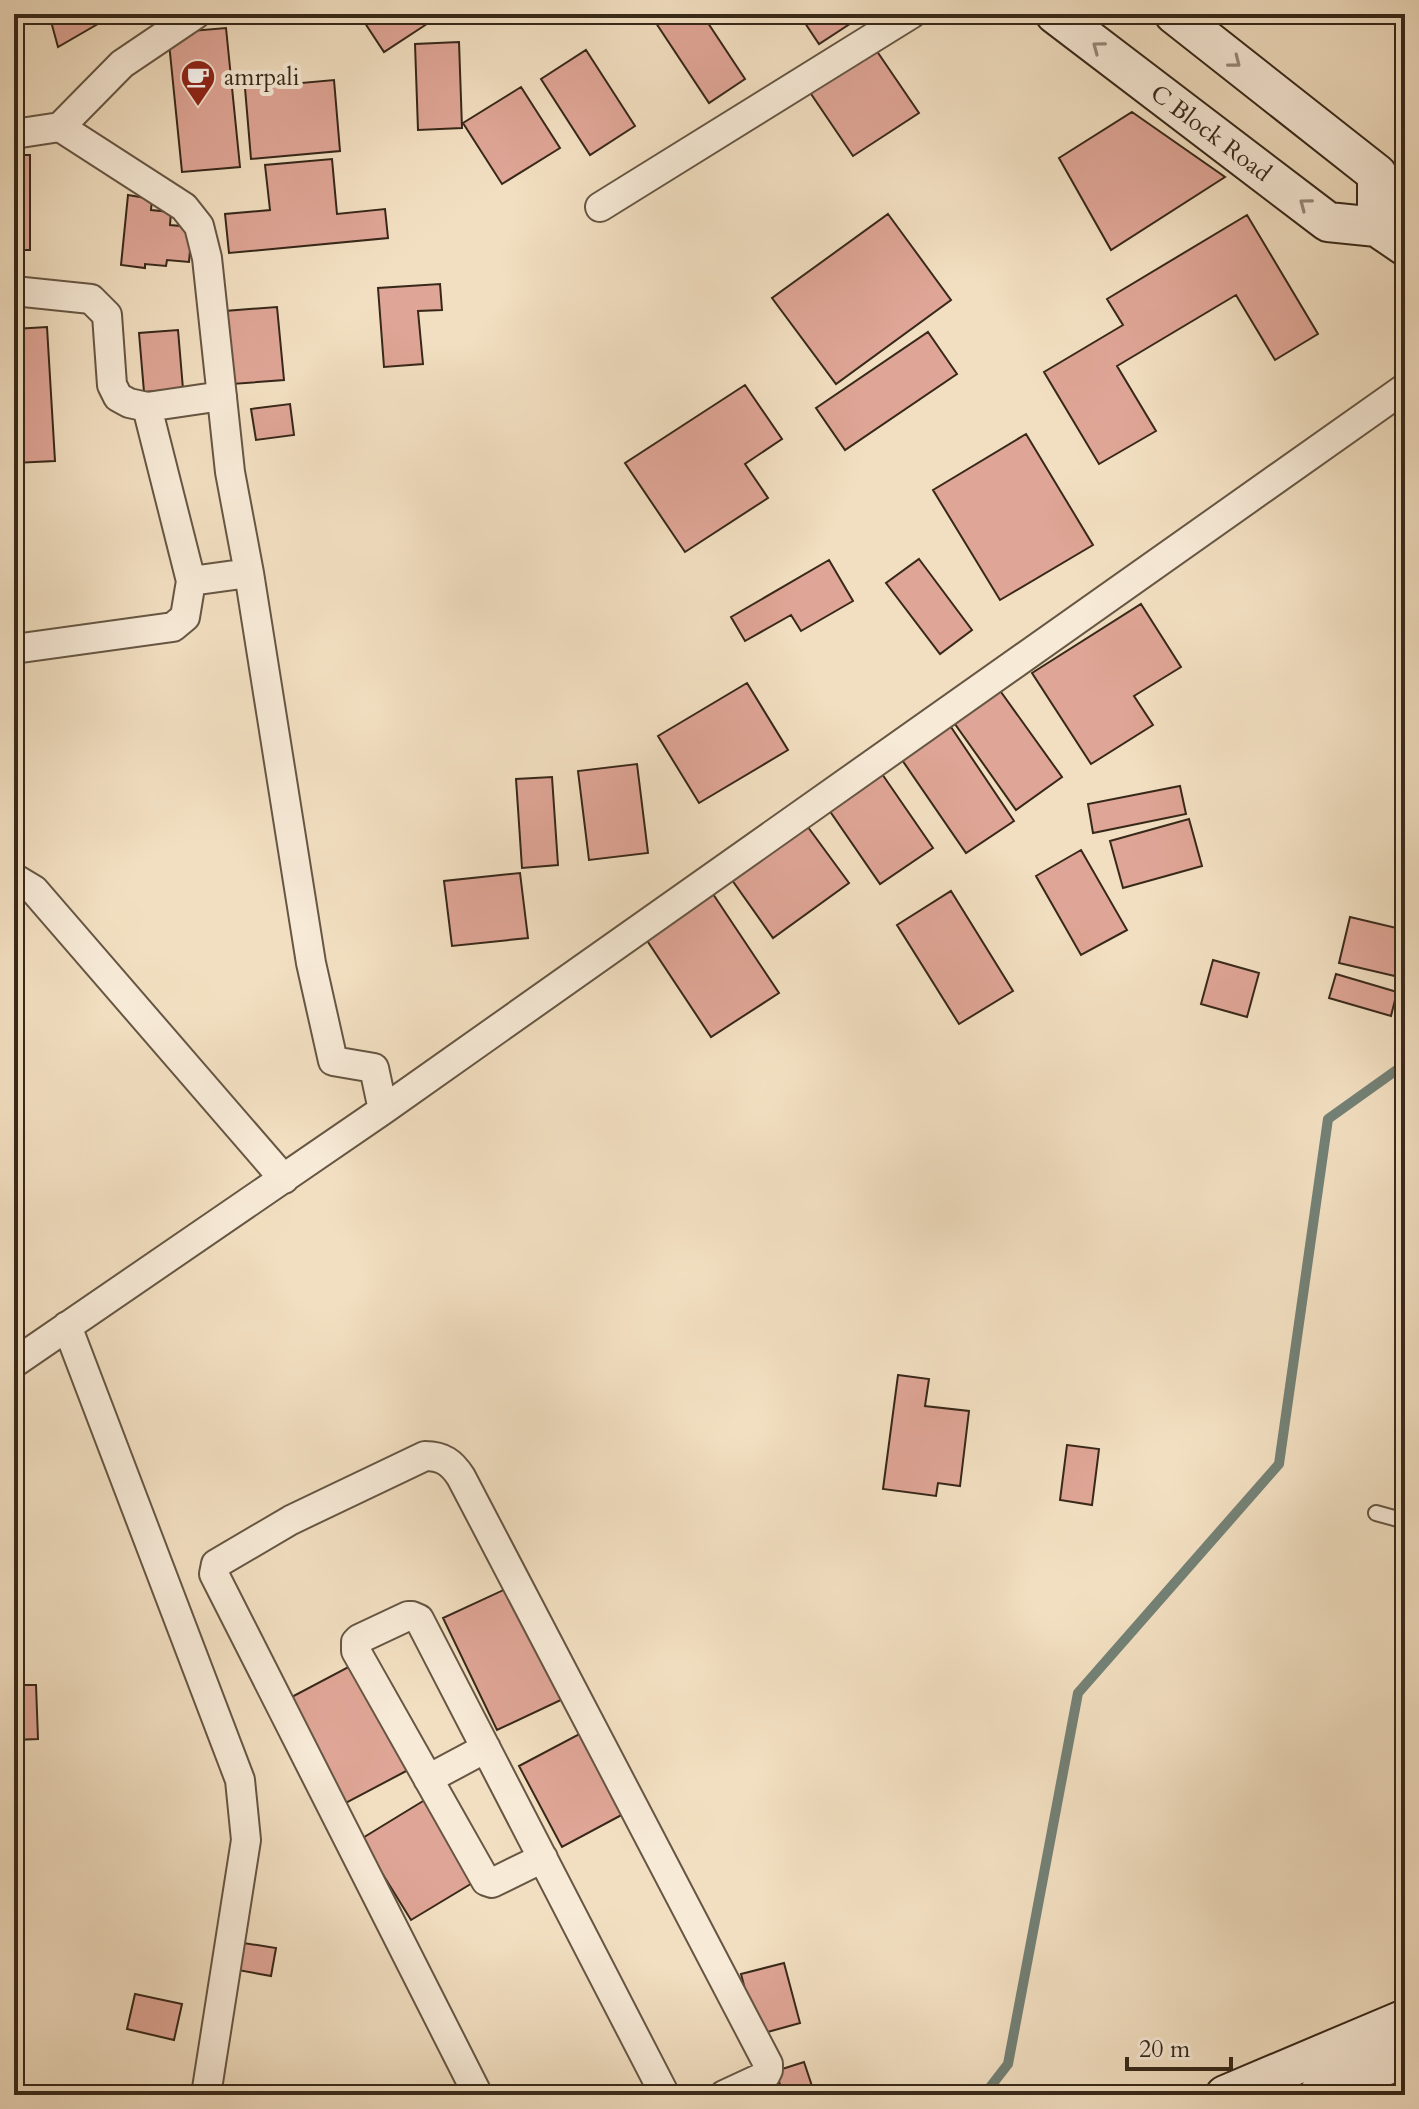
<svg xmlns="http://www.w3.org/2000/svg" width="1419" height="2109" viewBox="0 0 1419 2109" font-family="Cardo,serif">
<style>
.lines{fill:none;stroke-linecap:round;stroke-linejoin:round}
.stream{stroke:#738176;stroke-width:10}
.building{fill:#dfa596;stroke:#372819;stroke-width:2}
.lane-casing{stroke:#665643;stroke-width:18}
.street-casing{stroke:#665643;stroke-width:32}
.secondary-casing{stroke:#372819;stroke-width:42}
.lane{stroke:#f7ead7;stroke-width:14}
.street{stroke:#f7ead7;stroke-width:28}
.secondary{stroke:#f7ead7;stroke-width:38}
.oneway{stroke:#978978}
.labels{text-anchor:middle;stroke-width:8;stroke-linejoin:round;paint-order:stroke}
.poi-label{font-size:24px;fill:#372819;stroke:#f7ead7;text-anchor:start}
.street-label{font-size:24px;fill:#372819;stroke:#f7ead7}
</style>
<rect width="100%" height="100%" fill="#f2dfc1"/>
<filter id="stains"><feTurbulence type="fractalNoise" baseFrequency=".0025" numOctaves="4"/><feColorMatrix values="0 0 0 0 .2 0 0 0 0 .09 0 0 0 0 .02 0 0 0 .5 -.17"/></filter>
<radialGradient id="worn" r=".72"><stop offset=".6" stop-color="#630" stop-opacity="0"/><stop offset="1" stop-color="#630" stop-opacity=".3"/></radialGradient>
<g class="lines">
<path class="stream" d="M984,2095L1008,2064L1078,1693L1279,1464L1328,1119L1405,1064"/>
</g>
<path class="building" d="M49,14H115L58,47Z
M359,14H434L436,18L384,52Z
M650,14H702L745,79L709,103Z
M799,14H865L819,44Z
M226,28L240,167L182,172L168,33Z
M459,42L462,128L418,130L415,44Z
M872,44L919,113L853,156L807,88Z
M586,50L635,126L590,155L541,79Z
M334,80L340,151L251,159L245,88Z
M521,87L560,148L502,184L463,123Z
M1132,112L1225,177L1111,250L1059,158Z
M14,155H30V250H14Z
M332,159L337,214L385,209L388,238L229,253L225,214L270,210L265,165Z
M128,195L152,199L151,210L171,212L170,225L192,227L189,262L167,260L166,266L145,264V268L121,265Z
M888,214L951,300L836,384L772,298Z
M1247,215L1318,334L1275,360L1236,295L1117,366L1156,431L1099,464L1044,372L1123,325L1107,299Z
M440,284L442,310L418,311L423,364L384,367L378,288Z
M277,307L284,380L232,384L225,311Z
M47,327L55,461L14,463V329Z
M178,330L183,389L144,392L139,333Z
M928,332L957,374L845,450L816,408Z
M745,385L782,439L745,464L768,498L685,552L625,463Z
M290,404L294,435L256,440L251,409Z
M1026,434L1093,545L1000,600L933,490Z
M919,559L972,630L940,654L886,583Z
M829,560L853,601L801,631L791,615L745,641L731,617Z
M1141,604L1181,667L1134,696L1153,725L1091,764L1032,673Z
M747,683L788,750L699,803L658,736Z
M996,685L1062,777L1016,810L950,717Z
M949,724L1014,821L966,853L900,757Z
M637,764L648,853L589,860L578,771Z
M880,771L933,848L880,884L827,807Z
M552,777L558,865L522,868L516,779Z
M1180,786L1186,814L1093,833L1088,804Z
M802,819L849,883L773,938L727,873Z
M1189,819L1202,866L1123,888L1110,841Z
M1081,850L1127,930L1081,955L1036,876Z
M520,873L528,938L452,946L444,881Z
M951,891L1013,991L959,1024L897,925Z
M713,894L779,993L711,1037L646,939Z
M1350,917L1405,930V951L1399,977L1339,963Z
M1213,960L1259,973L1247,1017L1201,1004Z
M1336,974L1397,992L1391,1016L1329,998Z
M898,1375L929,1379L925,1406L969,1411L960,1486L938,1483L936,1496L883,1489Z
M1067,1445L1099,1449L1092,1505L1060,1500Z
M510,1587L563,1699L497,1730L443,1618Z
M354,1664L410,1769L342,1805L286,1700Z
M14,1685H36L38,1739L14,1740Z
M585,1731L629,1811L562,1847L519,1766Z
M428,1798L479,1879L411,1920L361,1839Z
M231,1941L276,1948L271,1976L227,1968Z
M784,1963L800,2023L757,2035L741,1974Z
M135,1994L182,2004L174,2040L127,2029Z
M804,2062L815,2095H783L776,2071Z"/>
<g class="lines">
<defs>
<path id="lane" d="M1376,1513L1405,1521"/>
<path id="street" d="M60,127L184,207L199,226L207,258L230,472L249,573L311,963L333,1061L374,1068L383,1110
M14,134L60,127L122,64L196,14
M600,207L911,14
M14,291L91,299L107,315L112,385L118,397L129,403L147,407L191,581
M147,407L222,396
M14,649L173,627L185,617L191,581L249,573
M14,878L34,890L284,1179
M67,1326L240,1780L246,1840L206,2095
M14,1363L383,1110L1405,388
M428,1779L486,1748
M543,1858L492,1883L486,1881L356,1651V1642L359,1639L408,1616H412L419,1619L665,2095
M478,2095L214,1574L216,1564L291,1520L425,1456C443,1456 452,1463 461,1477L768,2064V2070L765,2076L724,2095"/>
<path id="secondary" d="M1055,14L1328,222L1377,227L1405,246
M1174,14L1377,174V227
M1225,2095L1405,2019
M1318,2095L1373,2070L1405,2059"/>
</defs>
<use href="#lane" class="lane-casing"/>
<use href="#street" class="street-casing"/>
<use href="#secondary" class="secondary-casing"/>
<use href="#lane" class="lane"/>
<use href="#street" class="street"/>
<use href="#secondary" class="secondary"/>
</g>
<defs><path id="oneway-chevron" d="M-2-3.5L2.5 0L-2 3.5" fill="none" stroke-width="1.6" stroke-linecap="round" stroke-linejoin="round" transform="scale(2)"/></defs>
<g class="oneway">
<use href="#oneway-chevron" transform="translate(1098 47) rotate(-143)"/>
<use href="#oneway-chevron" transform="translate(1235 62) rotate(38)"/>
<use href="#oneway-chevron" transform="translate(1305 204) rotate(-143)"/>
</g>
<defs>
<symbol id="cafe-pin" viewBox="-11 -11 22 30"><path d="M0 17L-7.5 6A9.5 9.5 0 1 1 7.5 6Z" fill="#8f2418" stroke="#f7ead7"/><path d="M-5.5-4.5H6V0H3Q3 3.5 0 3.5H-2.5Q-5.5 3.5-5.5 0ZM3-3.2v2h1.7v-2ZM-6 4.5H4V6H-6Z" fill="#fff"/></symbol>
</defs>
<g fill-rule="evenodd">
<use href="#cafe-pin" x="178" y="57" width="40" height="54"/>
</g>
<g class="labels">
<g class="poi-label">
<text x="224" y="85">amrpali</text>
</g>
<g class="street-label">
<text transform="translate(1211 133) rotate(37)" y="8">C Block Road</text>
</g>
</g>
<rect width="1419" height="2109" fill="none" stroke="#f2dfc1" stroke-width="48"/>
<rect x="16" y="16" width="1387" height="2077" fill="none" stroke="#372819" stroke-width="4"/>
<rect x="24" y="24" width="1371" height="2061" fill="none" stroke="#372819" stroke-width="2"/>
<path d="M1127 2057v12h104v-12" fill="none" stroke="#372819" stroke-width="4"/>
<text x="1139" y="2057" font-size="24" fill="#372819" stroke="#f7ead7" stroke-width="6" paint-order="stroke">20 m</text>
<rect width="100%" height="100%" filter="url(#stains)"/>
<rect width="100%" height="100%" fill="url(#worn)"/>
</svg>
